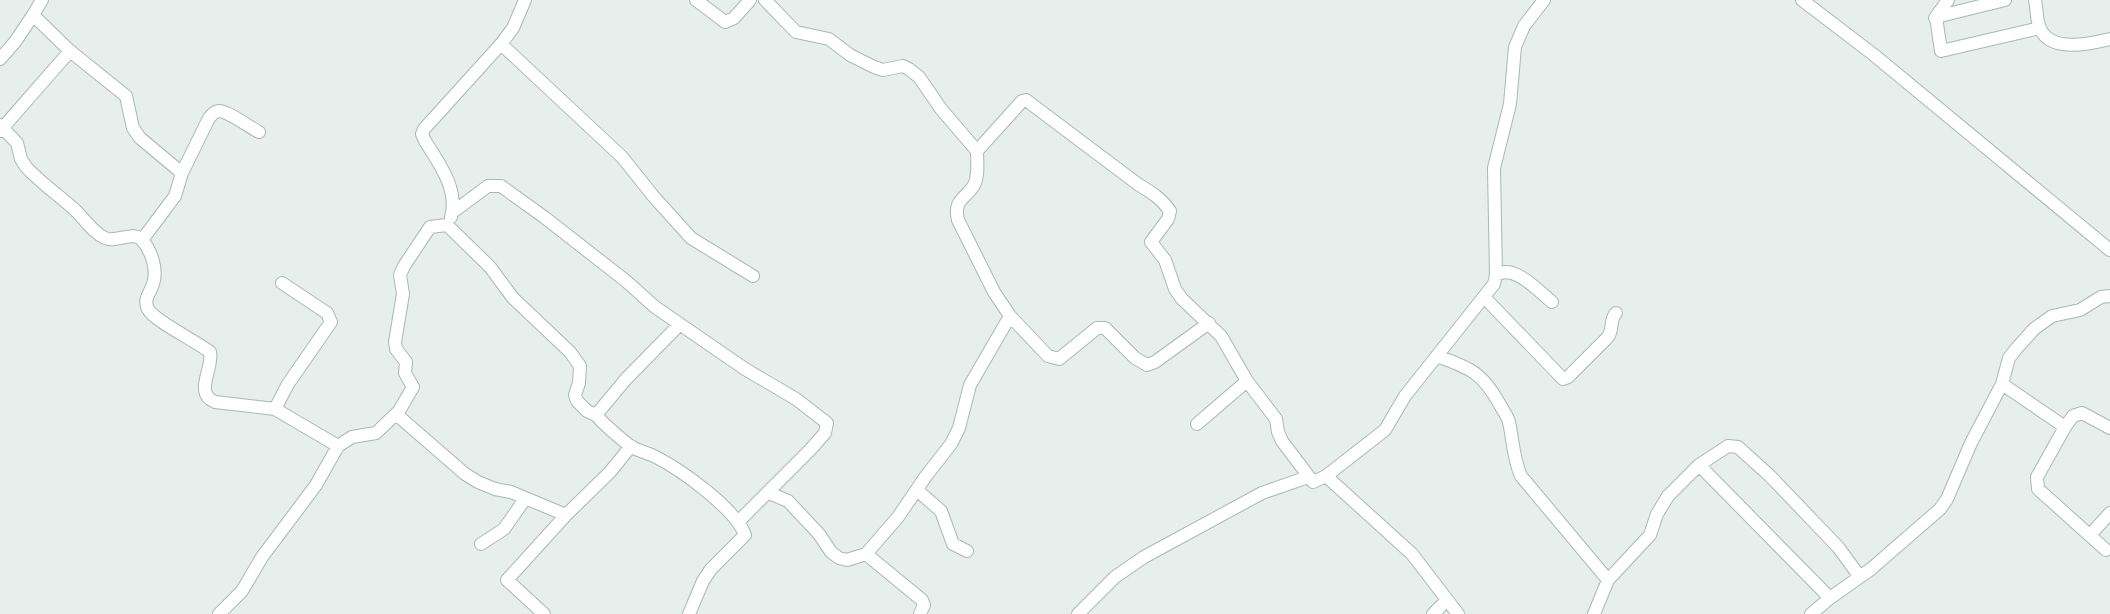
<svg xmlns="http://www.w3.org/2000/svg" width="2110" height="614" viewBox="0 0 2110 614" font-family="Lato,sans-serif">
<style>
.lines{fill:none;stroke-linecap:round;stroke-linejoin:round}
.stream{stroke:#8ec9d4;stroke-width:2.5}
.minor-casing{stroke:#a8b8b2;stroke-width:14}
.minor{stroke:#fff;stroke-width:12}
</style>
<rect width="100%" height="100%" fill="#e6efeb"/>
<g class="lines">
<path class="stream" d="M2004,170L2088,239"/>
<defs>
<path id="minor" d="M42,0L33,15L70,51L126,96L133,128L140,138L182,173L175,196L142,240
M696,0L725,22L734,18L750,0
M765,0L796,32L829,39L850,55L874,67L883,70L903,66L909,69L919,77L941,109L977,151L1022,101L1026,100L1139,185C1151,192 1162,199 1170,211L1168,219L1151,242L1165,260L1175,289L1182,299L1221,336L1247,381L1276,419L1278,432L1282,441L1313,482L1326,476L1385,430L1405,396L1494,284L1496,275L1494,168L1510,104L1515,47L1524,26L1544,0
M1802,0L1874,55L2110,250
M2005,0L1936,17L1941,51L2040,28
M2035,0C2037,8 2036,20 2040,28C2050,53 2089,44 2110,39
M1935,18L1948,0
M501,44L622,157L654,197L691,238L753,276
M0,59L15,42L33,15
M0,125L17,143L21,159L26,167C41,183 58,195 74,209C84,218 93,233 105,238C116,243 132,231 141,239C151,249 158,270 153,284C150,293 143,300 148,309C154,321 196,341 210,352C214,368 193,393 215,402L275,409L338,446
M0,131L70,51
M977,151C977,161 979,176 974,185C966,199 953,199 958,220L994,292L1010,316L1048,356L1059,359L1097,328H1105L1135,358L1147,365L1155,362L1209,323
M182,173L209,118C212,115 214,111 219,111C230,112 249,127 259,132
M453,212L488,186H501L544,217L626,281L655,307L745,369L796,399L827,423L825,433L810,450L738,522
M451,217C459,190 439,163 425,141L422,134L424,129L501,44L513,28L525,0
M1496,275C1514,263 1538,291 1552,302
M1484,297L1563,379L1568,377L1607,338C1614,331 1609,320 1616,313
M680,324L626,379L596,415C605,426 619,437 630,446C638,451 648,453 656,457C681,470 735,508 745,535L711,569L703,581L689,614
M1437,356C1469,368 1481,371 1499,403C1502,409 1507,415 1509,422C1513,440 1513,458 1521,476L1608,580
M2002,384L2065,427L2037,477L2038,489L2106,550
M275,409L288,384L331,322L327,313L282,283
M396,414L465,474L478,482L495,489L511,492L566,515
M1197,424L1247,381
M2065,427L2073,416L2082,413L2110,428
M1699,465L1728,446L1738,447L1770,476L1838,547L1860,577
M1326,476L1412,554L1458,614
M917,490L941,511L953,544L967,551
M769,493L788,501L819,534L831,552L839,558L847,560L866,554L898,517L926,476L951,444L959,428L970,385L1010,316
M2090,535L2110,513
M481,544L504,529L525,499
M866,554L922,600L924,605L920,614
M219,614L242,591L262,557L316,485L338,446L352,437L376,433L399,411L413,387L405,373L406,362L396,349L395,342L403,294L400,275L404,266L430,227L447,225L490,267L513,298L570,352L580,366L579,383L575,395L577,401L587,411L596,415
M544,614L507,580L566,515L610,472L631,446
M1078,614L1115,577L1144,557L1262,493L1308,477
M1433,614L1447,600
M1594,614L1608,580L1650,535L1657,514L1668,496L1699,465L1830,598
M1811,614L1830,598L1871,569L1940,509L1947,499L1971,443L2002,384L2009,358L2016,349L2034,329L2052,316L2080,310L2101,297L2110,296"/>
</defs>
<use href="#minor" class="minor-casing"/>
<use href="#minor" class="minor"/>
</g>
</svg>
